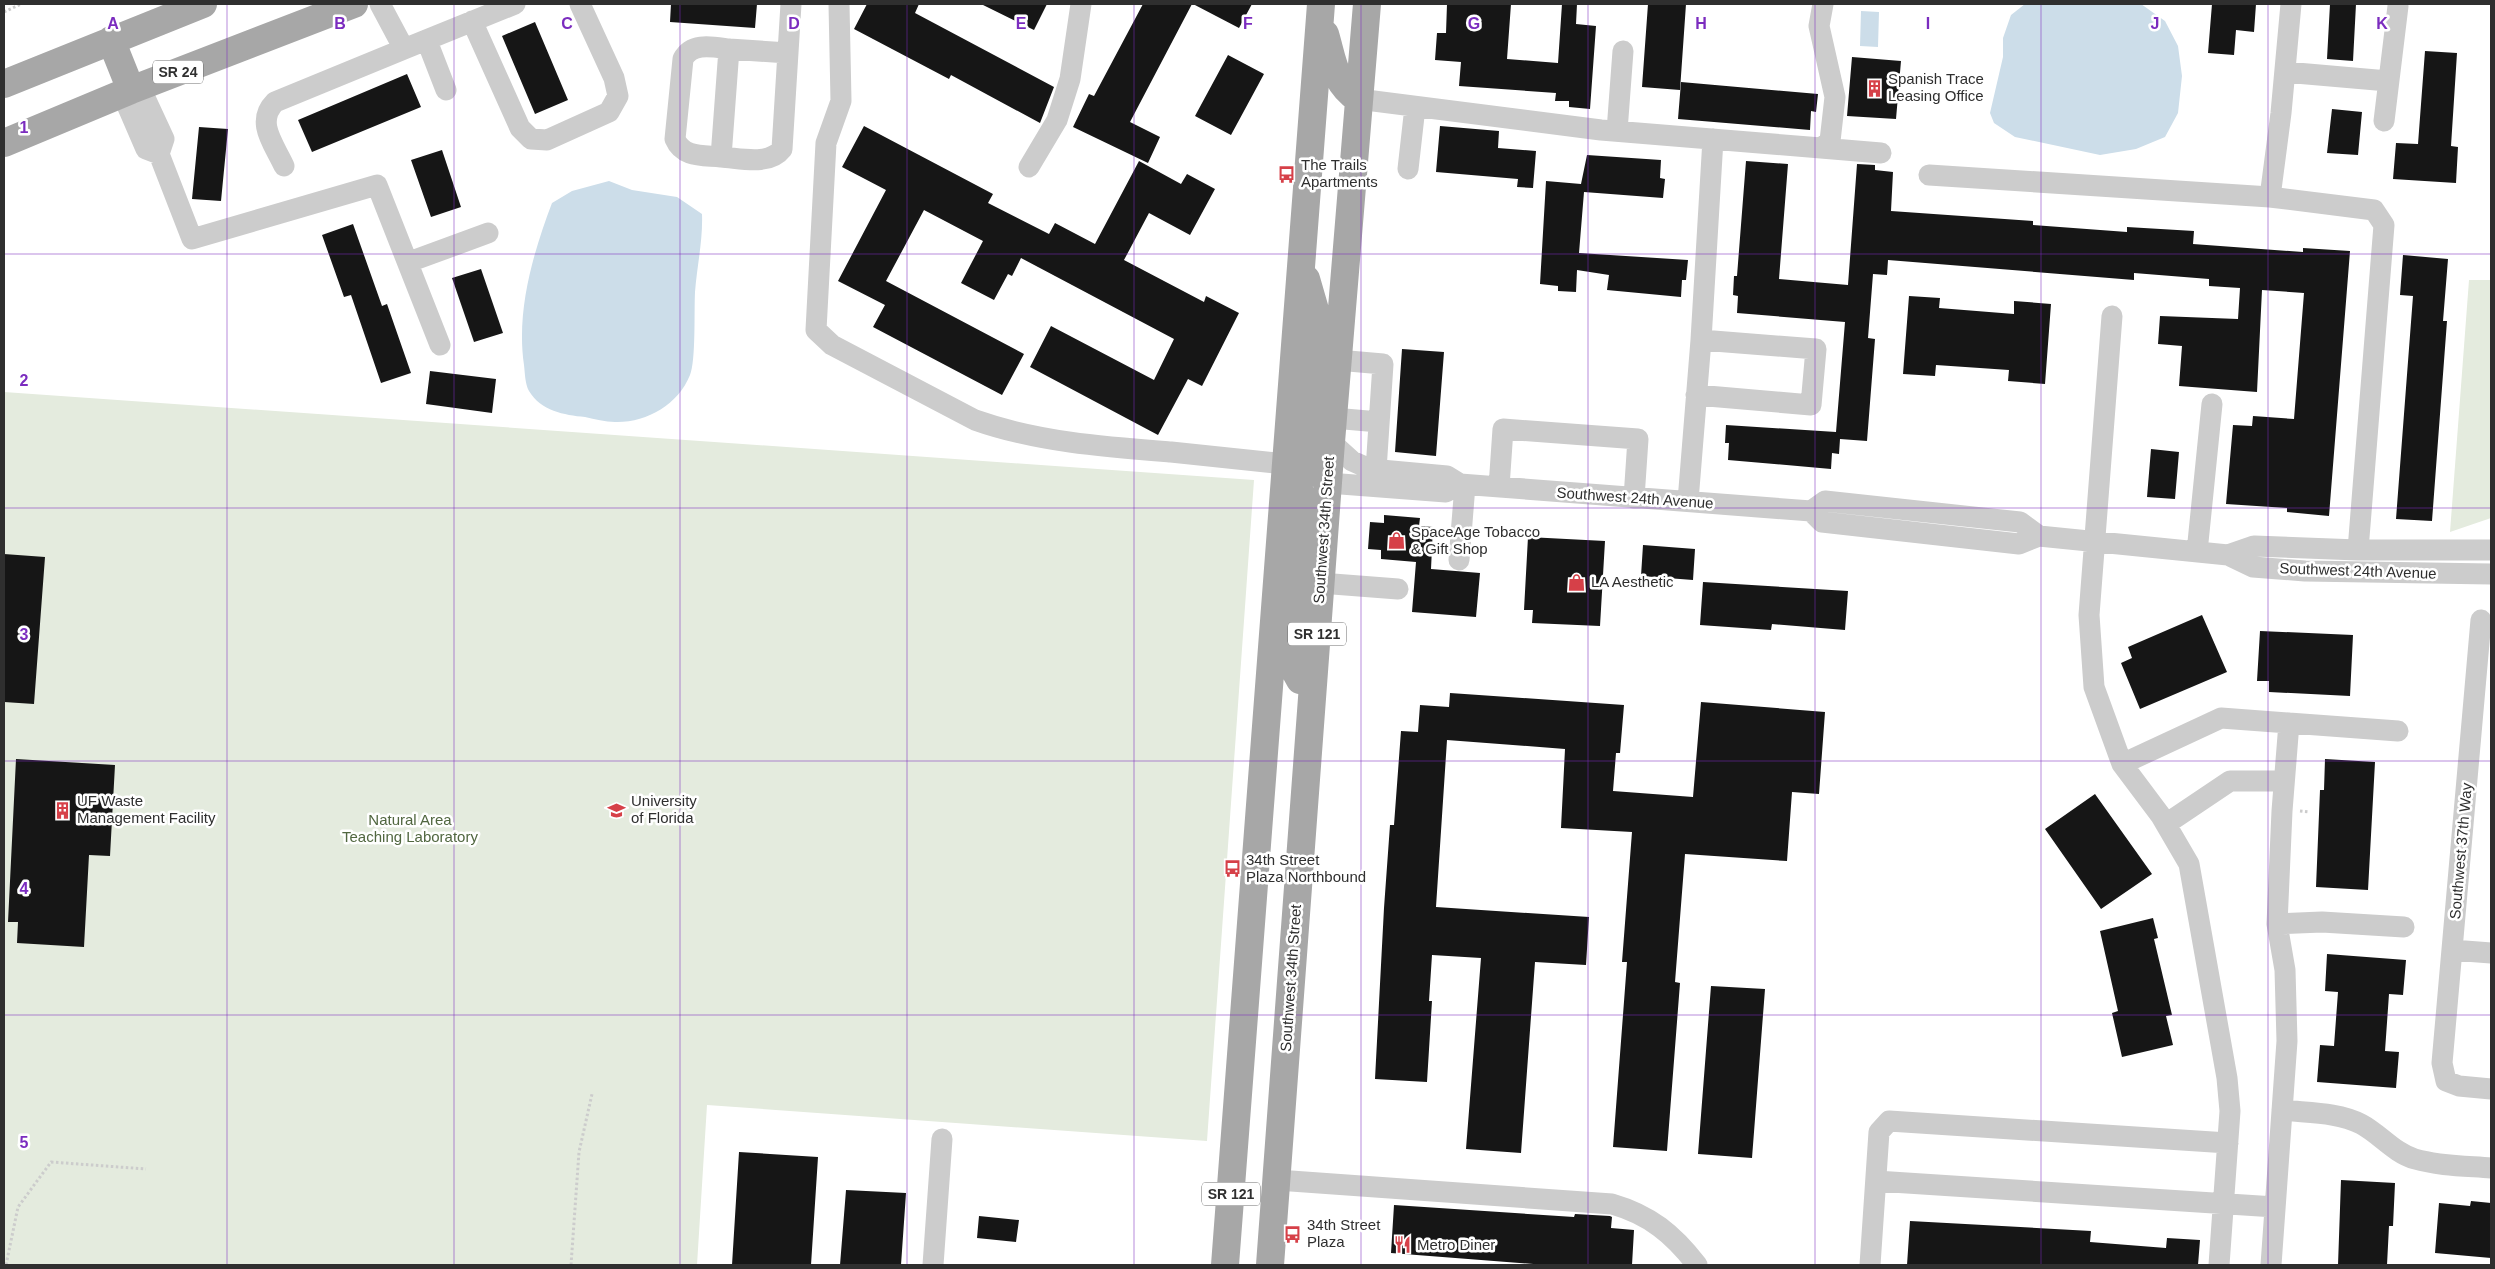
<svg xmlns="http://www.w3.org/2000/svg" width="2495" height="1269" viewBox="0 0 2495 1269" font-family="Helvetica,sans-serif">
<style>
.green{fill:#e4ebde}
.water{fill:#ccdde9}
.building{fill:#161616}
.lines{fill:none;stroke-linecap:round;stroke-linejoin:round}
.path{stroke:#ccc;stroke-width:3;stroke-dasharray:2.5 2.5;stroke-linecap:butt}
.minor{stroke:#ccc;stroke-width:21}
.major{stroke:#a7a7a7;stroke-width:28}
.grid{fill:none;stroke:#7b2cbf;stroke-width:1;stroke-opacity:0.55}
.labels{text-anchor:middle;stroke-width:5;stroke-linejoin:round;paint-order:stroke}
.shield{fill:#fff;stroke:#6d6d6d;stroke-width:1}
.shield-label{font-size:14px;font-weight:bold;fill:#2f2f2f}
.poi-label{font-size:15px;fill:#2f2f2f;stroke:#fff;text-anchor:start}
.street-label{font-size:15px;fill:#2f2f2f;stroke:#fff}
.park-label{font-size:15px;fill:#516740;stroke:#fff}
.grid-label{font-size:16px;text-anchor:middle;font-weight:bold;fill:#7b2cbf;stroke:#fff;stroke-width:5;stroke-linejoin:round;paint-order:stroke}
</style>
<rect width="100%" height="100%" fill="#fff"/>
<path class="green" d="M2469,280H2491V518L2450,532Z
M4,392L1254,480L1207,1141L707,1105L697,1265H4Z"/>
<path class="water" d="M2025,4H2141L2165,21L2178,46L2182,76L2178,113L2165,137L2136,149L2100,155L2015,137L1994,123L1990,113L2003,57V38L2011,15Z
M1861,11L1879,12L1878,47L1860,46Z
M609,181L632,190L677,197L702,214C703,240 697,266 695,292C694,311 696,361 690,375C678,405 646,423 615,422C605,422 595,419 585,417C564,415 541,411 529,391C525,384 525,373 524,365C516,311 533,253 552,203L572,191Z"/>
<path class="building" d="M671,4H757L755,28L670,22Z
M867,4H919L915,13L1054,87L1040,123L951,75L949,79L854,29Z
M981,4H1047L1034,30Z
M1143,4H1192L1130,122L1160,137L1148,163L1073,127L1089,94L1094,96Z
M1193,4H1252L1239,28Z
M1447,4H1511L1507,59L1558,63L1562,4H1577L1576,24L1596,26L1590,109L1569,107V101H1555L1556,93L1459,86L1461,62L1435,60L1437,33H1446Z
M1648,4H1686L1680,90L1642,87Z
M2212,4H2256L2254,32L2236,30L2234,55L2208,53Z
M2330,4H2356L2353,61L2327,59Z
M535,22L568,100L535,114L502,36Z
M2425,51L2457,53L2451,146L2458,147L2456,183L2393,179L2396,143L2418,144Z
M1228,55L1264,74L1231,135L1195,116Z
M1852,57L1901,61L1896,119L1847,116Z
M407,74L421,107L312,152L298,120Z
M1681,82L1818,94L1816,112L1811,111L1810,130L1678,119Z
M2332,109L2362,112L2358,155L2327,153Z
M864,126L993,194L988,203L1049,234L1055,223L1095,244L1139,161L1181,184L1187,174L1215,189L1190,235L1149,213L1124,260L1204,302L1206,296L1239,313L1202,386L1188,379L1158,435L1030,367L1051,326L1154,380L1174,339L1021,258L1012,276L1008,274L994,300L961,283L983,241L924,210L886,281L1024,354L1002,395L873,327L885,305L838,281L886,190L842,167Z
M1440,126L1499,131L1498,148L1536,151L1533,188L1517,187L1518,179L1436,172Z
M199,127L228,129L221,201L192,199Z
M442,150L461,207L431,217L411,160Z
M1587,155L1661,160L1660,178L1665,179L1663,198L1584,192L1579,253L1688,260L1686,280H1682L1681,297L1607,290L1609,275L1577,270L1576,292L1558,291V286L1540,284L1546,181L1581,184Z
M1746,161L1788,164L1779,279L1848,285L1857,164L1875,165V170L1893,172L1891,211L2033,221V225L2127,232V227L2194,231L2193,244L2303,252V248L2350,251L2329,516L2287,512V508L2226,504L2233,425L2252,426L2253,416L2294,419L2304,293L2262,290L2257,392L2179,386L2182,346L2158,344L2160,316L2238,319L2240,288L2209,286V279L2134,273V280L1888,260L1887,275L1873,274L1868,338L1875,339L1867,441L1840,439L1839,454L1832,453L1831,469L1728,460L1729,443H1725L1726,425L1836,432L1845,322L1737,313L1738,296L1733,295L1734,276H1737Z
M353,224L382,306L387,304L411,373L381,383L351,295L344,297L322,235Z
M2403,255L2448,259L2443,321H2447L2432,521L2396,519L2413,296L2400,295Z
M481,269L503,333L474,342L452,278Z
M1909,296L1940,298L1939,308L2014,314V301L2051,304L2045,384L2008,381L2009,370L1936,365L1935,376L1903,374Z
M1402,349L1444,352L1436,456L1395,452Z
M430,371L496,379L492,413L426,404Z
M2151,449L2179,452L2175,499L2147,497Z
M1384,515L1420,518L1419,526L1433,527L1431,569L1480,573L1476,617L1412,612L1416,562L1381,559V550L1368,549L1370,522L1384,523Z
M1528,537L1605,541L1600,626L1532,623L1533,610H1524Z
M1643,545L1695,549L1693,580L1641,576Z
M4,554L45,557L34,704L4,702Z
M1703,582L1848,591L1845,630L1772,624L1771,630L1700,625Z
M2202,615L2227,672L2140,709L2121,663L2132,658L2128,647Z
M2260,631L2353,635L2350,696L2269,692V681H2257Z
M1450,693L1624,705L1620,753H1616L1613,791L1693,797L1701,702L1825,712L1819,794L1792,792L1787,861L1685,854L1675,982L1680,983L1667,1151L1613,1147L1627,962H1622L1632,832L1561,828L1565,749L1447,740L1436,907L1589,917L1586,965L1535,962L1521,1153L1466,1149L1481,958L1432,955L1429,1001H1432L1427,1082L1375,1079L1384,908L1390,825H1394L1401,731L1418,732L1420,705L1449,707Z
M16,759L115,765L110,856L89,855L84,947L17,943L18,922H8Z
M2325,759L2375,762L2368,890L2316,887L2320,790H2324Z
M2095,794L2152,874L2101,909L2045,829Z
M2153,918L2158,938L2154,939L2172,1015L2166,1016L2173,1045L2122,1057L2112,1013L2118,1011L2100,931Z
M2327,954L2406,960L2403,995L2389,994L2385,1051L2399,1052L2396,1088L2317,1082L2320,1045L2334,1046L2338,992L2325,991Z
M1711,986L1765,989L1752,1158L1698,1154Z
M739,1152L818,1157L811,1265H732Z
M2341,1180L2395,1183L2393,1226H2389L2387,1265H2338Z
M846,1190L906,1193L901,1265H840Z
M2471,1201L2491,1203V1258L2435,1253L2439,1203L2470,1206Z
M1394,1205L1574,1217L1575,1214L1610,1216L1612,1217L1611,1228L1634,1230L1632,1265H1546L1391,1253Z
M979,1216L1019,1220L1016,1242L977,1238Z
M1910,1221L2091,1231L2090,1242L2166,1248L2167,1238L2200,1240L2198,1265H1907Z"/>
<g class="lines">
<path class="path" d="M4,12L21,4
M2300,811L2309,812
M6,1265L18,1207L51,1162L146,1169
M571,1265L579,1152L592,1094"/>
<path class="minor" d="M380,4L404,49L515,4
M839,4L841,101L826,143L816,330L832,345L975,420C1037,442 1106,447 1171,452C1209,456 1247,460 1285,464
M472,21L520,128L531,139L547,140L609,112L618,96L614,78L580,4
M427,41L446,90
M788,53L729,49L721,157C740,158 769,166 782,149L791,4
M2285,72L2388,81
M131,90L145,98L164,139L159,154L146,149L127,105Z
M1358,99L1601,130L1821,148L1830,141L1835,97L1819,26L1823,4
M2384,121L2398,6
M1617,131L1623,51
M1821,148L1881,153
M159,154L192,239L377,185L440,345
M721,157C703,155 683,158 675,139L683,59C692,42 713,47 729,49
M284,166C274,144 255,122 275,102L404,49
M1029,167L1057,120L1070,79L1081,4
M1408,169L1415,107
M1929,175L2270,197L2374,210L2384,225L2358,550
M2270,197L2281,113L2291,4
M409,262L488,233
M2112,316L2089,615L2094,687L2122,764L2161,816L2189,864L2227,1078L2230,1111L2219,1265
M1337,360L1383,364L1376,470
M1696,395L1811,405L1816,349L1701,340
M1333,418L1379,422
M1331,442L1352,461L1370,469L1447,476L1460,484L1811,511L1825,501L2020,522L2039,536
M1328,483L1446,492L1460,484
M1499,487L1503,429L1638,439L1634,498
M1688,501L1701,340L1713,139
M1811,511L1822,522L2019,544L2039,536L2228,555L2253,567L2305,571L2491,574
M2197,552L2212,404
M2228,555L2254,546L2358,550H2491
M1459,560L1465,485
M1320,583L1398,589
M2481,620L2442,1063L2446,1081L2459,1086L2491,1089
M2122,764L2221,718L2398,731
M2166,824L2230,781H2284
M2277,924L2322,922L2404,927
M2452,950L2491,953
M2282,1110C2308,1113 2338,1112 2361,1124C2380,1134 2394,1153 2415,1159C2439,1166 2466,1166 2491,1168
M1277,1180L1612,1204C1650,1215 1673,1234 1697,1265
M1876,1181L2275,1207
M933,1265L942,1139
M1870,1265L1879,1132L1889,1121L2228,1143
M2271,1265L2287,1041L2285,970L2277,924L2282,811L2289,723"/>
<path class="major" d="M1325,34C1333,61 1334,83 1358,99
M111,40L131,90
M4,84L203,4
M4,143L131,90L354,4
M1306,279L1317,317L1310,451L1318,470L1328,483
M1288,468L1302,496L1303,521L1295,671L1300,680
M1225,1265L1321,4
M1270,1265L1331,442L1367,4"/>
</g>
<path class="grid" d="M227,4V1265M454,4V1265M680,4V1265M907,4V1265M1134,4V1265M1361,4V1265M1588,4V1265M1815,4V1265M2041,4V1265M2268,4V1265M4,254H2491M4,508H2491M4,761H2491M4,1015H2491"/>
<defs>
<symbol id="building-bare" viewBox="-9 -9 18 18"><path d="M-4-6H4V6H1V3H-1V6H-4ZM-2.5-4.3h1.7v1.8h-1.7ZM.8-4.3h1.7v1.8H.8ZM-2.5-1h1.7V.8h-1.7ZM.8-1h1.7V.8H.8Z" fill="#d64048" stroke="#fff" stroke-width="2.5" paint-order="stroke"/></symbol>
<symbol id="bus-bare" viewBox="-9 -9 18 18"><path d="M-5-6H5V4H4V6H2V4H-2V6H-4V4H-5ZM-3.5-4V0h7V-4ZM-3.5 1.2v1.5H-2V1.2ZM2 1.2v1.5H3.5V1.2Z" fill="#d64048" stroke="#fff" stroke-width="2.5" paint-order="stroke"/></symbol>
<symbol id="shop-bare" viewBox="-9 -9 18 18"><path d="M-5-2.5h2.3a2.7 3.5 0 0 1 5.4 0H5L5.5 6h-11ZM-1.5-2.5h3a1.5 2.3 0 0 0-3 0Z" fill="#d64048" stroke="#fff" stroke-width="2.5" paint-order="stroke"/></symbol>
<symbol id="university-bare" viewBox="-9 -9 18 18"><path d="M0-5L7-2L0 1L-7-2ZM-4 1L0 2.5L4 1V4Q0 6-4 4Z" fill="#d64048" stroke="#fff" stroke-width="2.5" paint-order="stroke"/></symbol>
<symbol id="restaurant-bare" viewBox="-9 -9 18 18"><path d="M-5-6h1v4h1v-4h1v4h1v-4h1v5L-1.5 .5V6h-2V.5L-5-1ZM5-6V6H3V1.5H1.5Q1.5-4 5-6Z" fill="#d64048" stroke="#fff" stroke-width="2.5" paint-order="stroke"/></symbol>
</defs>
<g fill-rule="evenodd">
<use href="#building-bare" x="1862" y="76" width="25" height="25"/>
<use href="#bus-bare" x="1274" y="162" width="25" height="25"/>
<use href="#shop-bare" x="1384" y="528" width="25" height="25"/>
<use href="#shop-bare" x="1564" y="570" width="25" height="25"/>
<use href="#building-bare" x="50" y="798" width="25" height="25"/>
<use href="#university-bare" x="604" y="798" width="25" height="25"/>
<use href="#bus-bare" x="1220" y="856" width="25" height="25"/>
<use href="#bus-bare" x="1280" y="1222" width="25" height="25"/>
<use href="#restaurant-bare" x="1390" y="1232" width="25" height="25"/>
</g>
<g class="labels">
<g class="shield">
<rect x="153" y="60.5" width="50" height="23" rx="4"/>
<rect x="1288" y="622.5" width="58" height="23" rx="4"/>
<rect x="1202" y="1182.5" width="58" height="23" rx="4"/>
</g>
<g class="shield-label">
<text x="178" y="77">SR 24</text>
<text x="1317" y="639">SR 121</text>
<text x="1231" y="1199">SR 121</text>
</g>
<g class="poi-label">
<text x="1888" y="84">Spanish Trace<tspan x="1888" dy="17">Leasing Office</tspan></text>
<text x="1301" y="170">The Trails<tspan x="1301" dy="17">Apartments</tspan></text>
<text x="1411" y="537">SpaceAge Tobacco<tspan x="1411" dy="17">&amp; Gift Shop</tspan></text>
<text x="1591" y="587">LA Aesthetic</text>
<text x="77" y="806">UF Waste<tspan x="77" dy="17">Management Facility</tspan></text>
<text x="631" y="806">University<tspan x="631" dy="17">of Florida</tspan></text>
<text x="1246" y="865">34th Street<tspan x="1246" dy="17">Plaza Northbound</tspan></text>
<text x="1307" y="1230">34th Street<tspan x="1307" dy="17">Plaza</tspan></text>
<text x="1417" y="1250">Metro Diner</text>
</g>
<g class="street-label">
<text transform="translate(1635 498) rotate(4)" y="5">Southwest 24th Avenue</text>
<text transform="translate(1324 530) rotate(-86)" y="5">Southwest 34th Street</text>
<text transform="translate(2358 571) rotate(2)" y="5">Southwest 24th Avenue</text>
<text transform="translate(2461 851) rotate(-85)" y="5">Southwest 37th Way</text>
<text transform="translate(1291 978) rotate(-86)" y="5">Southwest 34th Street</text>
</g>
<g class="park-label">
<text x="410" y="825">Natural Area<tspan x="410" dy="17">Teaching Laboratory</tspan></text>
</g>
</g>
<g class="grid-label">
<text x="113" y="29">A</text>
<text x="340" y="29">B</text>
<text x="567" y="29">C</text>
<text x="794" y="29">D</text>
<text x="1021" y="29">E</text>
<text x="1248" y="29">F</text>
<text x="1474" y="29">G</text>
<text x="1701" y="29">H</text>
<text x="1928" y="29">I</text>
<text x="2155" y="29">J</text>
<text x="2382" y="29">K</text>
<text x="24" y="133">1</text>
<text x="24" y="386">2</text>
<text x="24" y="640">3</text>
<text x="24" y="894">4</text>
<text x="24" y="1148">5</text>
</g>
<rect width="2495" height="1269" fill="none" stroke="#2f2f2f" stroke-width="10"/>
</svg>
